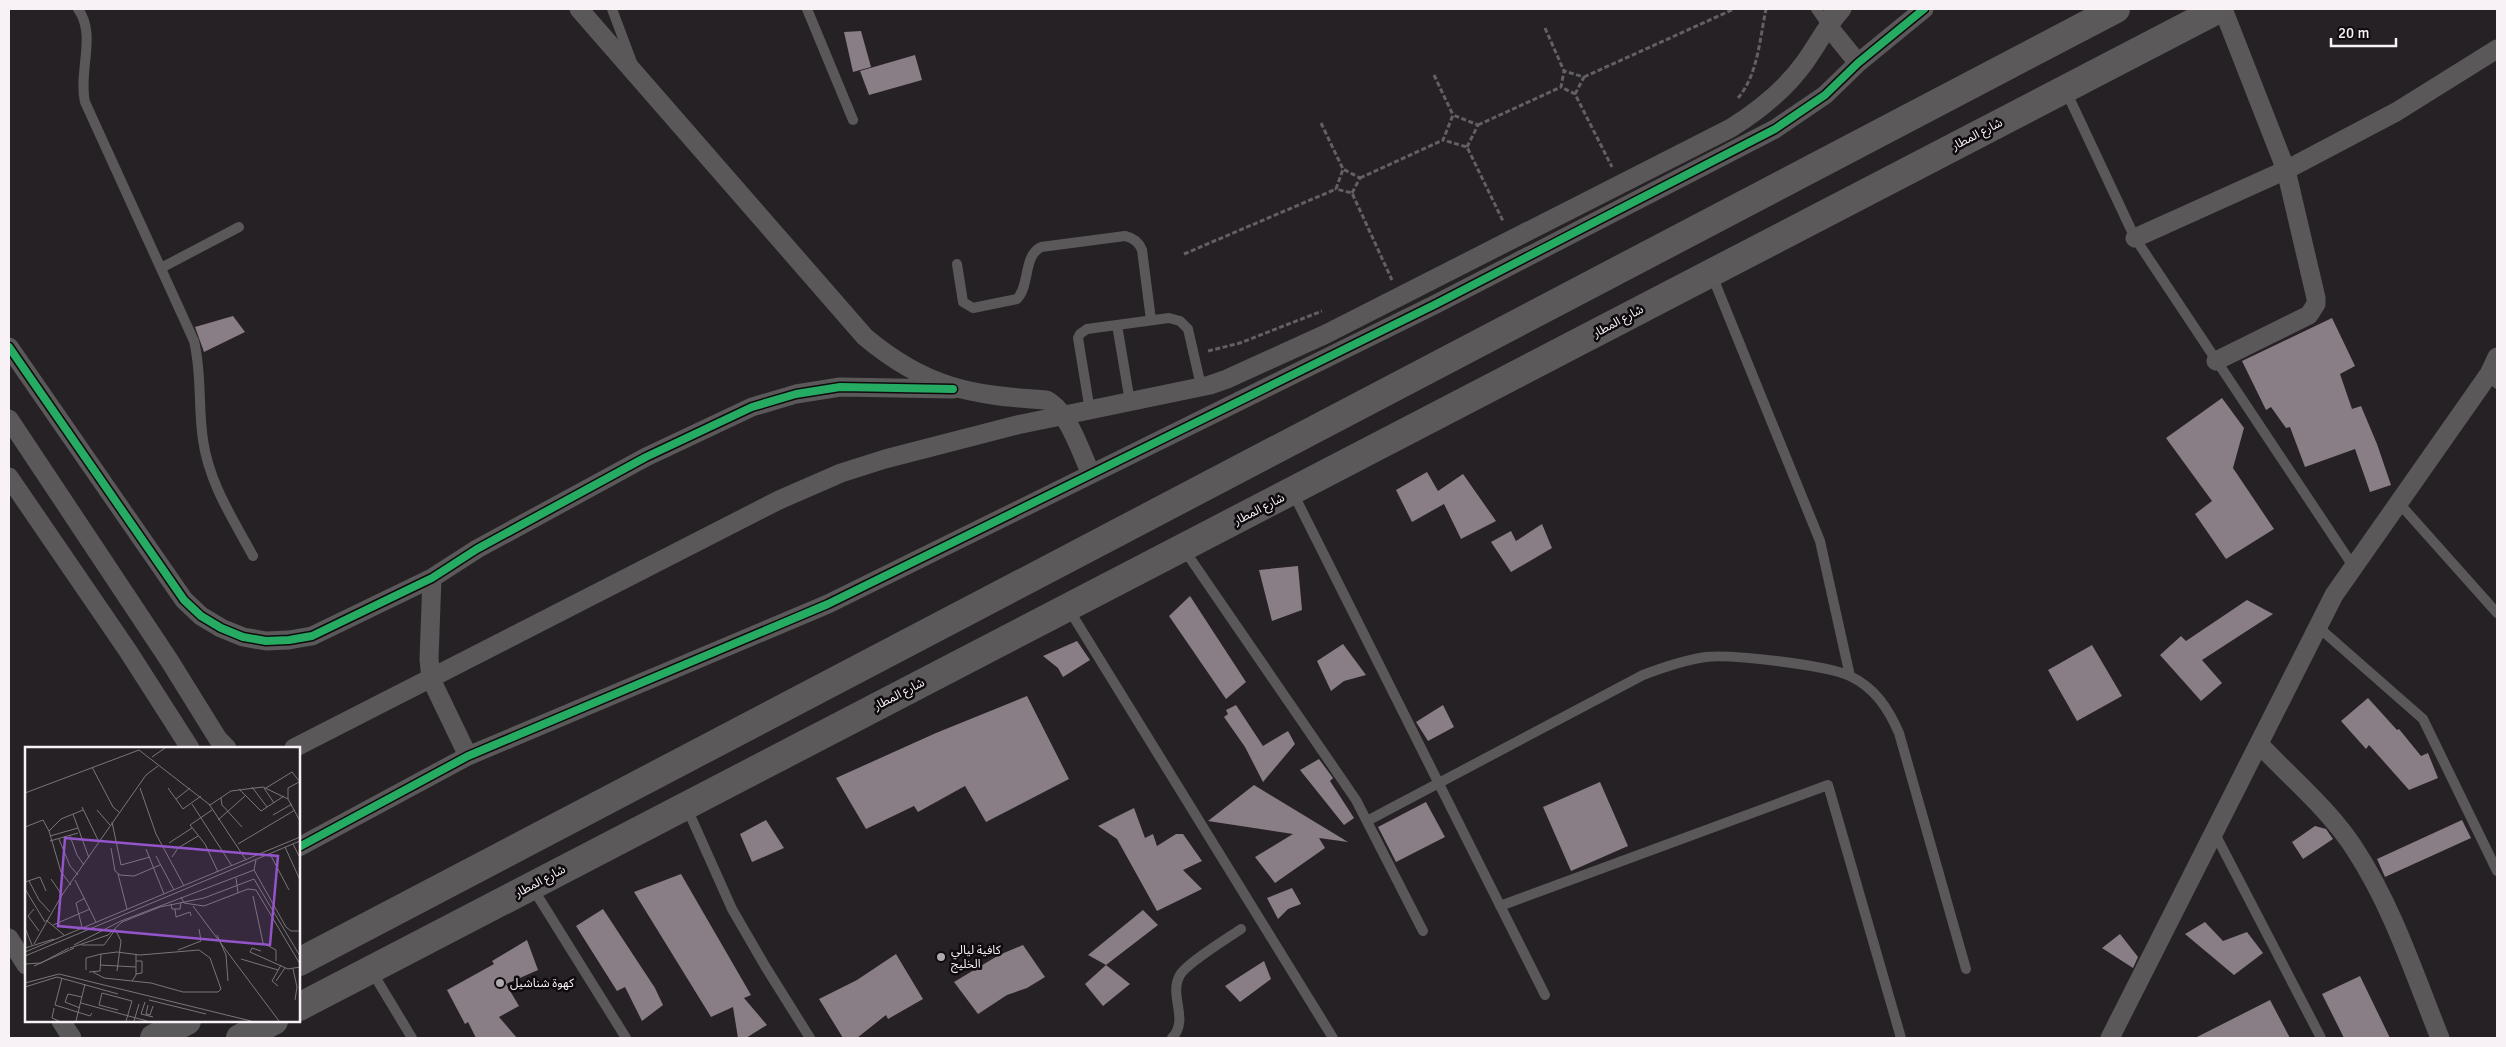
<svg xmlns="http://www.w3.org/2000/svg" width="2506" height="1047" viewBox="0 0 2506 1047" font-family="Signika,'Noto Sans Arabic',sans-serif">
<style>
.building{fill:#897d86}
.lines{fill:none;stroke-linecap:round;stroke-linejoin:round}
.path{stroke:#626060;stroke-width:3;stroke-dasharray:5 2.5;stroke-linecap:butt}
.lane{stroke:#5a5859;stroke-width:10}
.street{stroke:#5a5859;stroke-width:19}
.primary{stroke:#5c595b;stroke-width:28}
.cycleway-casing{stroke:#0e0a0d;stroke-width:11}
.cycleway{stroke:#26ab63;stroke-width:8}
.poi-dot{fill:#aea9ad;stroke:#0e0a0d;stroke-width:2}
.labels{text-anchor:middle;stroke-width:5;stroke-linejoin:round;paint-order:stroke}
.street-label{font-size:12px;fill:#f8f2f6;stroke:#0e0a0d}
.poi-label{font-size:12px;fill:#f8f2f6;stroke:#0e0a0d;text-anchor:start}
.inset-road{fill:none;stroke:#7a7579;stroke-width:1}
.view{fill:#9454ca;fill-opacity:0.15;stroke:#9454ca;stroke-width:2.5}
.inset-edge{fill:none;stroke:#f8f2f6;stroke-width:2.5}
</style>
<rect width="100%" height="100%" fill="#262125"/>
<path class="building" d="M861,31L871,67L853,72L844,32Z
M915,55L922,80L869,95L860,71Z
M233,316L245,332L204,352L195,327Z
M2332,318L2355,366L2340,374L2352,409L2361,406L2377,444L2391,485L2370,492L2355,449L2305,467L2290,427L2286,428L2271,407L2266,410L2242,361Z
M2222,398L2244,428L2233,468L2274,529L2226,559L2195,514L2212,501L2166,438Z
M1427,472L1438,491L1463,474L1496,521L1461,539L1444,504L1412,522L1396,490Z
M1542,524L1552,548L1511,572L1491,542L1511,531L1516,541Z
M1298,566L1302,610L1272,621L1259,570Z
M1190,596L1246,682L1226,699L1169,616Z
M2247,600L2273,614L2202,660L2222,683L2201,701L2160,655L2181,636L2186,641Z
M1077,641L1090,660L1063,677L1058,668L1043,656Z
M1343,644L1366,675L1344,681L1331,691L1317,661Z
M2092,645L2122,696L2077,721L2048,670Z
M1027,696L1069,779L986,822L965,786L918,812L914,806L866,829L836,778L936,733Z
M2368,698L2397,730L2399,729L2421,756L2428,753L2438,778L2409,790L2369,745L2366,749L2341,721Z
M1236,705L1263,746L1288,731L1295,744L1263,782L1245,747L1224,717L1228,714L1226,710Z
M1443,705L1454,727L1428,741L1416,722Z
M1319,759L1333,778L1330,781L1354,818L1344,825L1300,770Z
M1600,782L1628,846L1571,871L1543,807Z
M1254,785L1348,842L1319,838L1325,848L1275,883L1255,857L1293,834L1208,821Z
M1426,802L1445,837L1396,862L1378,827Z
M1134,808L1145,838L1153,834L1157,846L1176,834H1183L1202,861L1183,870L1202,889L1157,911L1117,839L1098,826Z
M766,820L784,848L752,862L740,834Z
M2462,820L2471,838L2385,877L2377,859Z
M2315,826L2326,829L2333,839L2303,859L2292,842Z
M681,874L751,995L744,998L767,1025L746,1038H738L733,1007L711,1017L634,892Z
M1292,888L1301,904L1288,909L1278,919L1267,898Z
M603,909L655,988L663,1005L642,1021L625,987L617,991L576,926Z
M1143,910L1158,925L1106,965L1088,955Z
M2205,922L2223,941L2247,932L2263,953L2234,975L2185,934Z
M2120,934L2138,957L2133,968L2102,948Z
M527,940L538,970L506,984L519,1006L499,1017L517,1038H476L468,1022L465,1024L447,990L494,964L492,961Z
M1023,945L1045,977L1027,988L1007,995L978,1014L954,982L999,955Z
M896,954L923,999L888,1019L886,1015L857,1038H843L819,999L857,980Z
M1264,961L1271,979L1240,1002L1225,986Z
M1106,965L1130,984L1103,1006L1085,984Z
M2360,976L2390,1038H2344L2322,994Z
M2270,1000L2290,1038H2195Z"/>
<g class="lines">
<path class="path" d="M1545,28L1564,71
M1434,75L1453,115
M1584,77L1734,9
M1575,94L1584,77L1564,71L1561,87L1575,94L1612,167
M1738,98C1758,75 1760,37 1766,9
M1321,123L1343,169
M1478,125L1561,87
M1467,147L1478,125L1453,115L1443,140L1467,147L1503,221
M1360,178L1443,140
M1352,193L1360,178L1343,169L1336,189L1352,193L1392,280
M1184,254L1336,189
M1208,351L1240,343L1322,311"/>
<path class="lane" d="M78,9C97,35 78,71 85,102L194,341C202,373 198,407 203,440C209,483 233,519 253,556
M612,9L633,65
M807,9L853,120
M1816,9L1828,26
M2065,89L2135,238L2353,566
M957,264L963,302L973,308L1017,299C1030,286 1023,256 1041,247L1125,236C1134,238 1139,242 1142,250L1151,320
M161,268L239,227
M1711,273L1820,541L1850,676
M1117,325L1130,402
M2489,374L2497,384
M1090,411L1078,338L1080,334L1087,329L1169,318L1180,321L1188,329L1201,386
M1293,493L1545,995
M2398,502L2497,613
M1183,548L1356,800L1423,931
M1068,608L1333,1038
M2317,626L2423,719L2497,871
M686,806L732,909L765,966L810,1038
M1367,821L1643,675C1664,667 1684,660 1706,657C1731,654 1827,665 1850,676C1875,688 1888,708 1899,733L1966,969
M2214,832L2321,1038
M532,887L626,1038
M1500,906L1828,785L1901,1038
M371,970L412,1038
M1172,1038C1190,1019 1168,996 1180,975C1187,963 1228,938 1241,929"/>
<path class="street" d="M579,9L865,337C926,388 970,395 1046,400C1068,410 1081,453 1091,474
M1832,15L1828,26L1858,63
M2135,238L2286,170L2396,112L2497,49
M9,347L184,600L201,616L221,628L243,637L266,641L289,640L312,636L432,578L477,549L646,457L752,407L796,394L840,387L953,389
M2216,361L2309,315L2316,304V298L2286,170L2223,9
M9,419L169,660L218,739L227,748
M9,477L128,651L190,748
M432,578L429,659L431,679L468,756
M2259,744C2291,778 2331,811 2356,851C2393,908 2415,976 2440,1038
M294,748L779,500L841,473L885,459L1017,425L1210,385L1227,379L1326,334L1731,128C1760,110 1785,90 1805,62C1818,44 1827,25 1842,9
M299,847L468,756L828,604L1436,304L1775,129L1825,95L1858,63L1924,9
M9,938L26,965
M61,1021L72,1038
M2110,1038L2334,595L2489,374L2497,357"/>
<path class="primary" d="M299,962L2116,9
M299,1007L2219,9
M154,1038L187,1021
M240,1038L274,1021"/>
<defs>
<path id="cycleway" d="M9,347L184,600L201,616L221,628L243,637L266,641L289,640L312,636L432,578L477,549L646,457L752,407L796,394L840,387L953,389
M299,847L468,756L828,604L1436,304L1775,129L1825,95L1858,63L1924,9"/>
</defs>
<use href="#cycleway" class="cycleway-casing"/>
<use href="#cycleway" class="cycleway"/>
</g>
<g class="poi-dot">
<circle cx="941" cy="957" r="5"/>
<circle cx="500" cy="983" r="5"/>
</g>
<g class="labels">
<g class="street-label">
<text transform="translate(1977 134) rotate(-27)" y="4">شارع المطار</text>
<text transform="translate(1618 321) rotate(-28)" y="4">شارع المطار</text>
<text transform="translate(1259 509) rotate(-27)" y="4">شارع المطار</text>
<text transform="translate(899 694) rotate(-27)" y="4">شارع المطار</text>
<text transform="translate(540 881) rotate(-28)" y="4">شارع المطار</text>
</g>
<g class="poi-label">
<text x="951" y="954">كافية ليالي<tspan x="951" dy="14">الخليج</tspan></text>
<text x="510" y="987">كهوة شناشيل</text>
</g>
</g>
<g transform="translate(25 747)">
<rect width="275" height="275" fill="#262125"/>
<path class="inset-road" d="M127,10L140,1M67,20L88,60L94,65M227,40L242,60M115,41L131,87L159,139M143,41L158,62L176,49M239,41L249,56M241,41L267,25L275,35M214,42L236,64L259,49M0,46L114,3L185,58L206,44L238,40L263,52L275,74M196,51L197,58L217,80M151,52L165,41M263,52V41L274,35M167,57L207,119M184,57L221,113M57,60L74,95M72,63L85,78M187,63L165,78L180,97L193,125M48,67L64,111M248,68L267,57M193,73L220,49M87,75L96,118L125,110M0,80L18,73L24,84M25,89L53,81M45,89L52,108L59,118M34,92L45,119L53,128M25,94L53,86M144,96L167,81M213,97L270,63M268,97L275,111M260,100L275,133M86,101L90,124L95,128L109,129L135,118M121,102L139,147M245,107L264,143M131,109L149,143M147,110L153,101L173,89M231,113L229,123L261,180L266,184H275M93,127L102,162M211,131L213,146M26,132L37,148M50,133L71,175M4,134L14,153L25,165M0,135L15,130L21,144M46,138L36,125L24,84L36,72L58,63M0,142L20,175M228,149L238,196L251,203V214M156,150L159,156L179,159L223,142L231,143L275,217M146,157L147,162H155L156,155M168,159L254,274M9,162L3,169L14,184M150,162L151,170L165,165L166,169M21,173L39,188M28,178L65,162M57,180L51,156L60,151M0,181L7,198M90,182L96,194L92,224M192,188L201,208L203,234M9,197L37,148L74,95L121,28L133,19M49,198L96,174L229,123M56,198H79L90,183M0,201L29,192M45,201L83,188L97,175L135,160L179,151L229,132L275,209M153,203L176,194L174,182M236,204L227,201L225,205L263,222L275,220M0,205L275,90M0,209L275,94M216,212L253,223M0,217L16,216L44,201M75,218L111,220M9,219L49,201M268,222L272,240L270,253M61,223V211L76,207L92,205L115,208L174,203L185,211L196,242L193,245H158L126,236L79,231L68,225M64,225L75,224L76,207M111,227L117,226V214H111M37,231L30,258L65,269L67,266M107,234L111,228V208M251,234L260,221M0,236L34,227L226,274M253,239L247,234L256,218M0,240L32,230L93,247M124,253L181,267M120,255L116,267L128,270M56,256L122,274M123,258L121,267L125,268L128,259M29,261L27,271L34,274M55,261L40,255L43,247L57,250M93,263L74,258L77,246L107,254L101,274M51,274L60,237M109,274L114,257"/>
<path class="view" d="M40,91L253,109L245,198L33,179Z"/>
<rect width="275" height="275" class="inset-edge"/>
</g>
<rect width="2506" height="1047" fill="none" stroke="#f8f2f6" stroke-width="20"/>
<path d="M2331 38v8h65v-8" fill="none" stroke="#f8f2f6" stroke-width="2.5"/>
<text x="2338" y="38" font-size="15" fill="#f8f2f6" stroke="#0e0a0d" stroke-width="4" paint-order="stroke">20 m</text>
</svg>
